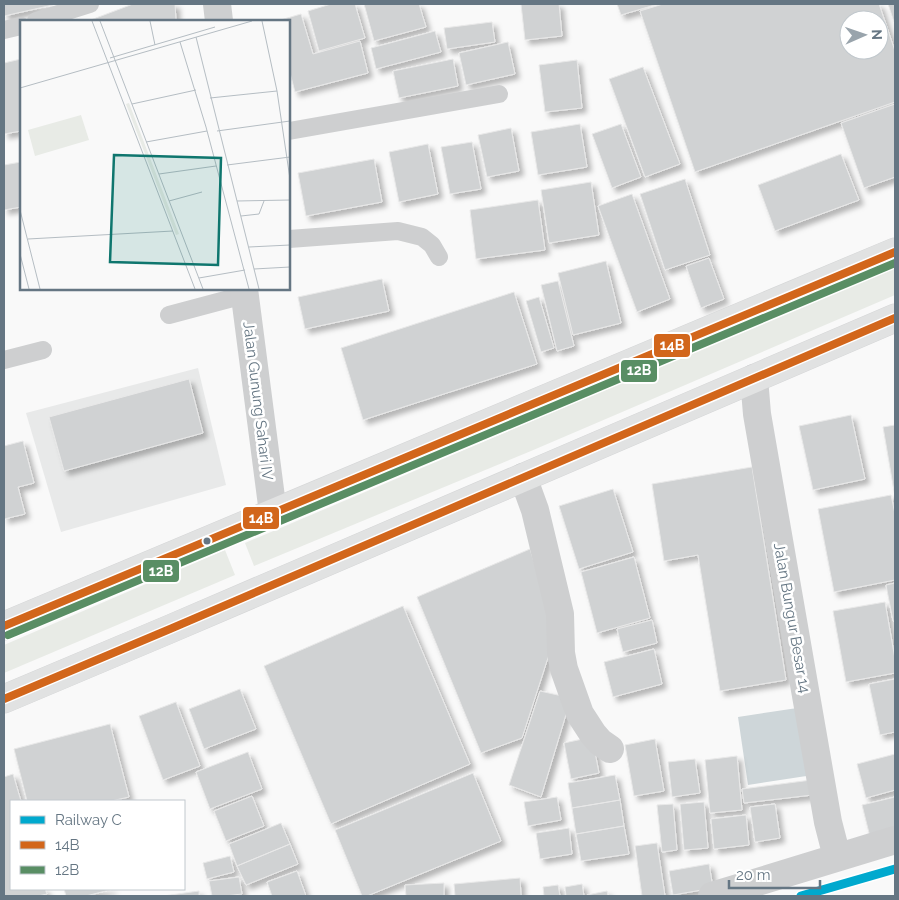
<svg xmlns="http://www.w3.org/2000/svg" width="899" height="900" viewBox="0 0 899 900" font-family="Raleway,sans-serif">
<style>
.built{fill:#e8e9e9}
.green{fill:#e8ebe6}
.water{fill:#ced6d9}
.building{fill:#d0d2d3;stroke:#e8e8e8;fill-rule:evenodd;filter:url(#shadow)}
.lines{fill:none;stroke-linecap:round;stroke-linejoin:round}
.secondary-casing{stroke:#d5d6d7;stroke-width:29}
.service{stroke:#cecfd0;stroke-width:18}
.minor{stroke:#cecfd0;stroke-width:28}
.secondary{stroke:#e1e2e2;stroke-width:28}
.bus-1-casing{stroke:#fff;stroke-width:11}
.bus-2-casing{stroke:#fff;stroke-width:11}
.bus-1{stroke:#d2661b;stroke-width:8}
.bus-2{stroke:#598e64;stroke-width:8}
.rail-1-casing{stroke:#fff;stroke-width:12}
.rail-1{stroke:#00a9ce;stroke-width:9}
.bus-dot{fill:#657683;stroke:#fff;stroke-width:2}
.labels{text-anchor:middle;stroke-width:5;stroke-linejoin:round;paint-order:stroke}
.street-label{font-size:15px;fill:#657683;stroke:#fff}
.inset-road{fill:none;stroke:#b5bdc3;stroke-width:1}
.view{fill:#0f766e;fill-opacity:0.15;stroke:#0f766e;stroke-width:2.5}
.inset-edge{fill:none;stroke:#657683;stroke-width:2.5}
.line-badge{stroke:#fff;stroke-width:2}
.badge-label{font-size:14px;text-anchor:middle;font-weight:bold;fill:#fff}
</style>
<defs>
<filter id="shadow"><feDropShadow dx="4.5" dy="4.5" stdDeviation="2.5" flood-color="#0004"/></filter>
</defs>
<rect width="100%" height="100%" fill="#f9f9f9"/>
<path class="built" d="M198,368L226,485L61,532L26,413Z"/>
<path class="green" d="M895,267V295L531,451L254,566L245,543Z
M225,550L235,575L4,673V645Z"/>
<path class="water" d="M804,707L813,775L748,785L738,717Z"/>
<path class="building" d="M4,4H57L4,16Z
M133,4H175L176,21H88Z
M331,4H355L365,38L319,51L308,11Z
M364,4H419L426,27L374,41Z
M521,4H559L562,36L525,40Z
M617,4H658L621,15Z
M663,4H879L895,51V102L695,172L640,11ZM849,20H879V50H849Z
M888,4H895V25Z
M301,14L313,54L360,41L368,73L295,92L289,69V21H277Z
M492,22L495,42L447,49L444,28Z
M435,31L441,52L376,69L371,48Z
M508,42L515,74L466,85L459,53Z
M21,59V131L4,134V63Z
M453,59L458,86L399,98L393,71Z
M577,60L582,108L545,112L539,65Z
M643,67L680,164L645,177L609,79Z
M895,104V177L864,188L841,123Z
M580,124L587,167L538,175L531,132Z
M621,124L641,177L612,188L592,134Z
M511,128L519,171L487,177L478,135Z
M472,142L481,189L450,194L441,147Z
M428,144L438,194L399,202L389,152Z
M841,154L859,200L775,231L758,185Z
M374,159L382,202L306,216L298,173Z
M21,162V207L4,210V165Z
M685,179L710,255L665,270L640,194Z
M591,182L599,235L549,243L541,190Z
M632,194L670,299L637,312L598,206Z
M538,200L545,250L476,259L470,210Z
M709,258L724,299L701,308L686,266Z
M606,261L621,323L573,335L558,273Z
M382,279L389,311L305,329L298,297Z
M558,281L574,346L557,351L541,285Z
M514,292L537,364L363,420L341,348Z
M539,297L554,348L541,352L526,301Z
M189,379L203,433L64,471L49,417Z
M851,415L865,479L813,490L799,426Z
M895,425V497L883,427Z
M23,441L34,483L18,487L25,514L4,519V446Z
M752,467L786,680L720,691L698,555L664,561L652,484Z
M613,489L633,552L579,569L559,506Z
M891,495L895,514V580L834,592L818,509Z
M530,549L556,633L522,738L481,753L417,597Z
M634,557L650,618L597,633L581,572Z
M895,583V621H893L886,585Z
M885,602L895,659V673L846,682L833,611Z
M403,606L470,764L331,824L264,666Z
M652,620L657,643L623,652L617,629Z
M654,649L662,684L613,697L604,662Z
M895,679V732L880,735L869,684Z
M240,689L256,729L204,749L189,709Z
M540,691L571,698L541,797L509,785Z
M176,702L200,766L163,780L139,716Z
M110,724L129,797L111,801H27L14,749Z
M592,737L599,773L571,779L564,743Z
M655,739L664,791L634,796L625,745Z
M248,752L262,789L210,809L196,772Z
M895,754V790L866,798L857,764Z
M737,756L742,810L710,813L705,760Z
M695,759L700,793L672,797L668,762Z
M473,773L501,841L367,896H362L335,830Z
M13,774L21,801H11V889H45L47,894L38,896H4V777Z
M615,775L620,800L572,808L568,783Z
M819,779L821,794L744,803L742,789Z
M252,796L264,826L226,841L214,811Z
M557,797L561,820L528,826L524,802Z
M895,797V830L870,837L862,805Z
M620,800L624,826L576,834L572,808Z
M704,802L708,848L684,850L680,804Z
M673,804L677,850L662,852L657,805Z
M775,804L780,838L755,842L750,807Z
M746,815L749,845L714,849L711,819Z
M281,823L290,844L237,866L229,844Z
M624,826L629,854L581,861L576,834Z
M569,828L572,854L540,859L536,833Z
M657,843L665,896H642L635,846Z
M290,844L298,864L246,885L237,866Z
M230,856L234,872L207,879L203,863Z
M709,864L713,888L673,895L669,871Z
M297,871L306,896H272L267,882Z
M239,877L242,894L225,896H212L209,881Z
M520,878L521,896H455L454,884Z
M444,883V896H406L405,885Z
M582,884L584,896H566L565,887Z
M558,885L560,896H544L543,887Z
M64,889H113L86,896H66Z
M199,891V896H163Z
M607,891L608,896H588L587,895Z"/>
<g class="lines">
<defs>
<path id="secondary" d="M4,626L895,252
M4,699L170,629L895,318"/>
</defs>
<use href="#secondary" class="secondary-casing"/>
<path class="service" d="M36,21L90,4
M4,30L21,26
M289,131L499,94
M289,239L398,231L422,237L432,245L439,257
M169,315L244,295
M4,360L43,350"/>
<path class="minor" d="M217,4L219,21
M244,289L273,513
M754,378L757,414L828,822L837,857
M523,477L535,510L560,614L561,653L564,669L580,714L593,734L600,742L610,749
M712,896L895,840"/>
<use href="#secondary" class="secondary"/>
<defs>
<path id="bus-1" d="M4,626L895,252
M4,699L170,629L895,318"/>
<path id="bus-2" d="M8,635L895,263"/>
</defs>
<use href="#bus-1" class="bus-1-casing"/>
<use href="#bus-2" class="bus-2-casing"/>
<use href="#bus-1" class="bus-1"/>
<use href="#bus-2" class="bus-2"/>
<defs>
<path id="rail-1" d="M801,896L895,869"/>
</defs>
<use href="#rail-1" class="rail-1-casing"/>
<use href="#rail-1" class="rail-1"/>
</g>
<circle class="bus-dot" cx="207" cy="541" r="4.5"/>
<g class="labels">
<g class="street-label">
<text transform="translate(258 401) rotate(83)" y="5">Jalan Gunung Sahari IV</text>
<text transform="translate(792 618) rotate(80)" y="5">Jalan Bungur Besar 14</text>
</g>
</g>
<g transform="translate(20 20)">
<rect width="270" height="270" fill="#f9f9f9"/>
<path d="M109,83L159,214L156,215L106,84ZM61,95L69,120L15,136L8,110Z" fill="#e8ebe6"/>
<path class="inset-road" d="M72,1L175,269M80,1L183,269M130,1L135,25M242,1L257,71L270,159M176,17L239,269M160,22L186,107L229,269M90,38L195,7M0,68L232,1M190,78L257,71M112,84L176,70M197,111L270,101M126,122L187,111M207,145L270,137M139,154L196,146M149,181L182,172M217,181L270,180M0,190L20,269M221,196L239,194L244,181M8,219L153,211M229,227L270,225M0,234L9,269M234,249L270,247M179,258L225,250"/>
<path class="view" d="M94,135L201,138L198,245L90,242Z"/>
<rect width="270" height="270" class="inset-edge"/>
</g>
<g class="line-badge">
<rect x="653" y="333" width="38" height="25" rx="5" fill="#d2661b"/>
<rect x="620" y="359" width="38" height="24" rx="5" fill="#598e64"/>
<rect x="242" y="506" width="38" height="24" rx="5" fill="#d2661b"/>
<rect x="142" y="559" width="38" height="24" rx="5" fill="#598e64"/>
</g>
<g class="badge-label">
<text x="672" y="350">14B</text>
<text x="639" y="375">12B</text>
<text x="261" y="523">14B</text>
<text x="161" y="576">12B</text>
</g>
<rect width="899" height="900" fill="none" stroke="#657683" stroke-width="10"/>
<rect x="10" y="800" width="175" height="90" fill="#ffffff" stroke="#c1c8cd"/>
<rect x="20" y="816" width="25" height="8" fill="#00a9ce" stroke="#c1c8cd"/>
<text x="55" y="825" font-size="15" fill="#657683">Railway C</text>
<rect x="20" y="841" width="25" height="8" fill="#d2661b" stroke="#c1c8cd"/>
<text x="55" y="850" font-size="15" fill="#657683">14B</text>
<rect x="20" y="866" width="25" height="8" fill="#598e64" stroke="#c1c8cd"/>
<text x="55" y="875" font-size="15" fill="#657683">12B</text>
<g transform="translate(864 35) rotate(88)"><circle r="24" fill="#ffffff" stroke="#c1c8cd"/>
<path d="M0-4L9 19L0 12L-9 19Z" fill="#99a4ac"/>
<text y="-8" font-size="14" font-weight="bold" text-anchor="middle" fill="#657683">N</text>
</g>
<path d="M729 880v8h91v-8" fill="none" stroke="#657683" stroke-width="2.5"/>
<text x="736" y="880" font-size="15" fill="#657683" stroke="#ffffff" stroke-width="4" paint-order="stroke">20 m</text>
</svg>
